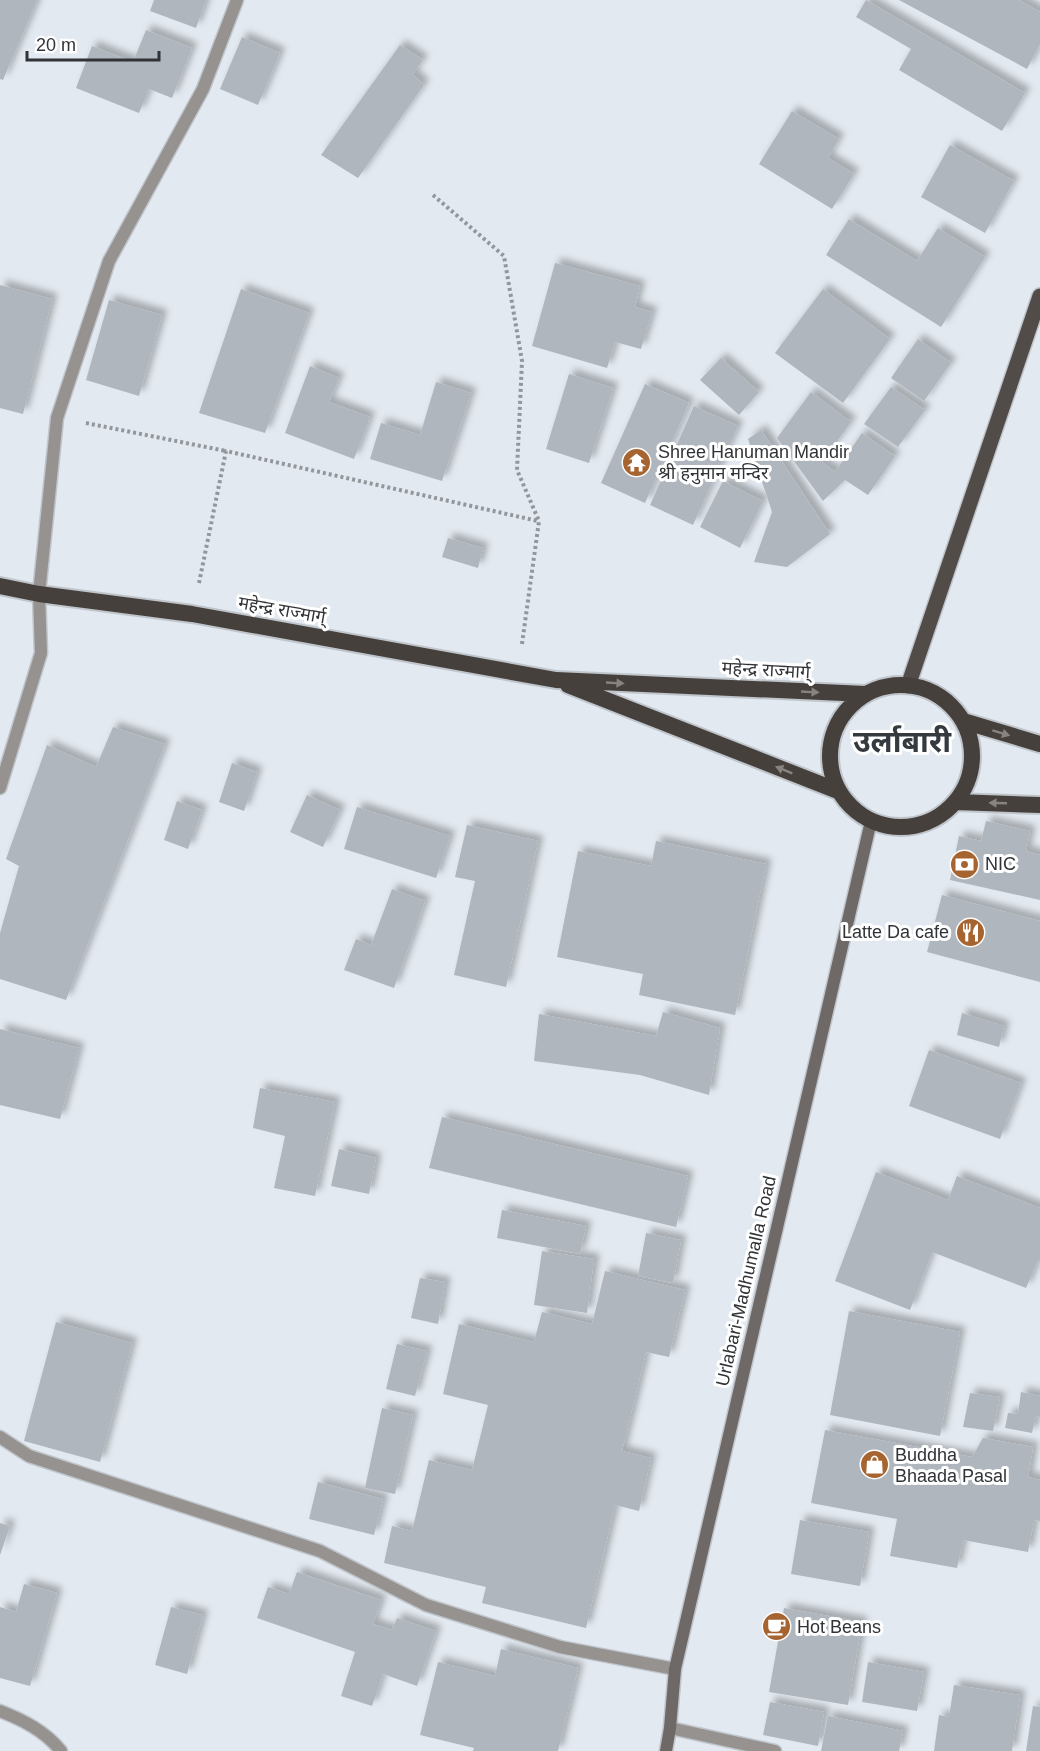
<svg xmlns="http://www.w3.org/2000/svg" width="1040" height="1751" viewBox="0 0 1040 1751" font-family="Helvetica,'Noto Sans Devanagari',sans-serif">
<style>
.building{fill:#b0b6bd;filter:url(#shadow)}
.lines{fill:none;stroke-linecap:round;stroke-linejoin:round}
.minor-casing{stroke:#bfc5cb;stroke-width:15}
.secondary-casing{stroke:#bfc5cb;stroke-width:15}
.primary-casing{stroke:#bfc5cb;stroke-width:18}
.trunk-casing{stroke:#bfc5cb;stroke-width:20}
.path{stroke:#93979c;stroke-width:4;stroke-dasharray:3 3;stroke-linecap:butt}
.minor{stroke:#959290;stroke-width:12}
.secondary{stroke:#6e6966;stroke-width:12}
.primary{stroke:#524c49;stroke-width:15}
.trunk{stroke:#46403c;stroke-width:16}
.oneway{fill:#878380}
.labels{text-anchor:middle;stroke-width:6;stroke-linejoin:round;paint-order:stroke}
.poi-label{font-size:18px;fill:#313336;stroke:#fff;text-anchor:start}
.street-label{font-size:18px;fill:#313336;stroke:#fff}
.town-label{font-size:30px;font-weight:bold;fill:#353a3f;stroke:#fff}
</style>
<defs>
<filter id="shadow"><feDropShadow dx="5.5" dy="-5.5" stdDeviation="3" flood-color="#0004"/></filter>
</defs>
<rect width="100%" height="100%" fill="#e3e9f0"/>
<path class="building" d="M0,0H37L3,80L0,79Z
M154,0H206L196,28L150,11Z
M866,0L1025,93L1002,131L899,70L911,49L856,17Z
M899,0H1019L1040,12V44L1027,69Z
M146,30L192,48L172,98L149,89L139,113L76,88L92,46L133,62Z
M242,37L280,53L258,105L220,89Z
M400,45L423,60L413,74L424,85L358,178L321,155Z
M792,111L839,139L828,158L854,174L832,209L759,164Z
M950,145L1014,181L985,233L921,197Z
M849,219L917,261L938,228L985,257L941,327L826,255Z
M555,263L640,286L635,307L652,312L641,349L615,342L607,368L532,346Z
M0,285L52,299L23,414L0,408Z
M241,289L309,313L265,433L199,413Z
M823,289L890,339L843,403L775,353Z
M109,300L162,315L139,396L86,380Z
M918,339L951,363L924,401L891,378Z
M721,358L759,392L739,415L700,380Z
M310,366L339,378L329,402L370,417L354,459L285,433Z
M569,374L613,388L589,463L546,449Z
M436,382L471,393L442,481L370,459L381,423L420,435Z
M645,384L689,403L645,503L601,483Z
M891,387L925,410L898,447L864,424Z
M811,392L851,422L822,462L835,472L862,433L895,456L868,495L845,480L823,501L777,438Z
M694,406L738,426L693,525L650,505Z
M761,430L830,534L787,567L754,562L772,512L748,439Z
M723,481L763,501L740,548L700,527Z
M448,538L483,548L478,568L442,557Z
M113,727L165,744L66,1000L0,979V933L19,866L6,859L47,745L96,767Z
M232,763L257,772L244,811L219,802Z
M307,795L340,810L323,847L290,832Z
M177,801L202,810L188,849L164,840Z
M357,807L450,836L436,878L344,849Z
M986,821L1030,831L1026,851L1040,855V900L950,880L959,836L981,841Z
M467,825L538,841L506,987L454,975L475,881L455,877Z
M656,841L766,864L735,1015L639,995L643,974L557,957L578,851L651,866Z
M392,889L425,901L394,988L344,970L356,939L371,945Z
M942,895L1040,921V982L927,952Z
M663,1012L720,1028L709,1095L640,1075L534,1061L539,1014L656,1036Z
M962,1013L1004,1026L999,1047L957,1035Z
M0,1029L79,1048L60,1119L0,1105Z
M929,1050L1021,1083L1000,1139L909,1106Z
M260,1088L335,1102L315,1196L274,1188L285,1136L253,1128Z
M442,1117L688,1176L676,1227L429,1168Z
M339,1149L376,1158L369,1194L331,1186Z
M876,1172L948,1200L957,1176L1040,1208V1261L1038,1260L1026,1288L932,1252L910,1310L835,1281Z
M502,1210L586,1226L580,1254L497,1238Z
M646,1233L681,1240L673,1283L638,1276Z
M542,1251L594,1259L587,1313L534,1305Z
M605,1271L685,1290L669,1357L646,1352L622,1451L651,1458L639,1511L615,1505L586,1628L482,1603L486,1587L384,1563L392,1526L412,1531L429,1460L472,1470L488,1405L443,1394L459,1324L534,1342L542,1312L592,1324Z
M420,1278L445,1282L438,1324L411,1318Z
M849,1311L960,1332L940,1436L830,1415Z
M56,1322L132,1343L100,1462L24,1441Z
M397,1344L427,1351L415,1396L386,1389Z
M1021,1392L1040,1396V1417L1036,1416L1032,1433L1005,1428L1008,1413L1018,1414Z
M970,1393L1000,1397L993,1431L963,1427Z
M382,1408L413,1415L395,1494L365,1488Z
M825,1430L972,1457L983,1438L1033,1447L1028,1477L1040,1480V1521L1034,1520L1028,1552L963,1540L957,1568L890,1556L897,1519L811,1503Z
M318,1482L383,1499L374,1535L309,1519Z
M800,1520L869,1532L860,1586L791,1574Z
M0,1523L10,1526L0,1555Z
M297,1572L381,1600L373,1624L392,1630L397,1618L436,1631L417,1686L383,1674L372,1706L341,1696L355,1652L257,1618L268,1587L289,1594Z
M24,1584L57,1593L30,1686L0,1678V1607L16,1612Z
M171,1607L203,1615L187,1674L155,1665Z
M784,1608L862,1622L848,1705L769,1692Z
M501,1649L578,1668L558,1751H473L474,1748L420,1735L438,1662L495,1676Z
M868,1662L924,1672L917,1711L862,1702Z
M954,1685L1020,1695L1012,1751H934L939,1715L949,1717Z
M770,1702L824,1712L818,1746L763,1735Z
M1033,1706L1040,1707V1751H1026Z
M828,1716L903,1731L899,1751H821Z"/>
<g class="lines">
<defs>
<path id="minor" d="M0,788L41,653L39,594L57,418L109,261L203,89L237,0
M0,1437L29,1456L320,1551L426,1605L560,1647L675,1669
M0,1711C23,1720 45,1731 61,1751
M670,1728L775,1751"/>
<path id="secondary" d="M666,1751L670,1728L675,1669L871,821"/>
<path id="primary" d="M908,686L1040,296"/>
<path id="trunk" d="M0,586L39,594L192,614L556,680L865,694
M568,685L838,791
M830 756a71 71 0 1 1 142 0a71 71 0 1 1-142 0Z
M963,721L1040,744
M956,802L1040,805"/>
</defs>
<use href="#minor" class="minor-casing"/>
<use href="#secondary" class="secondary-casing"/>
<use href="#primary" class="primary-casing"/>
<use href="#trunk" class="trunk-casing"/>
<path class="path" d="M433,195L504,256L522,361L517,470L539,521L522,644
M86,423L226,451
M199,583L226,451L538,521"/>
<use href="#minor" class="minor"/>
<use href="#secondary" class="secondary"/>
<use href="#primary" class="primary"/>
<use href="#trunk" class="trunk"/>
</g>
<defs><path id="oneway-solid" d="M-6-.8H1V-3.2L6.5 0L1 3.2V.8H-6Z" transform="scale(1.5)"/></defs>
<g class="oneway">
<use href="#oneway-solid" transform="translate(615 683) rotate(3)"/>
<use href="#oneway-solid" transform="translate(810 692) rotate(3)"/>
<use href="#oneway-solid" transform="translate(1001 733) rotate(17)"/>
<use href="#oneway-solid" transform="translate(784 770) rotate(-158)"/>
<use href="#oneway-solid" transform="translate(998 803) rotate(-178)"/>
</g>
<defs>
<symbol id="temple-disc" viewBox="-11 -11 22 22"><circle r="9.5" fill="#a66430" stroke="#fff"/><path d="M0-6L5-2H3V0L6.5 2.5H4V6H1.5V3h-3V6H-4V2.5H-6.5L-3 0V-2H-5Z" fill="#fff"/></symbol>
<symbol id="bank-disc" viewBox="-11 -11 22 22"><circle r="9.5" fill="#a66430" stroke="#fff"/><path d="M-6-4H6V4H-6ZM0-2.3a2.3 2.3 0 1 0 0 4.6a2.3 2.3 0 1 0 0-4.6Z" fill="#fff"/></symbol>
<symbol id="restaurant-disc" viewBox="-11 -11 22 22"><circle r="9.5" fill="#a66430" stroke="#fff"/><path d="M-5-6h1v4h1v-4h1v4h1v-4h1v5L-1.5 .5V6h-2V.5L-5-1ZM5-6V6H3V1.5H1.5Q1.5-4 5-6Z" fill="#fff"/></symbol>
<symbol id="shop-disc" viewBox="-11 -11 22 22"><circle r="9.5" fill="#a66430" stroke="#fff"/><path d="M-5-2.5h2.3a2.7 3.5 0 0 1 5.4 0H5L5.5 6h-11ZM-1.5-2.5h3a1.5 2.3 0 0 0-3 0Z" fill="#fff"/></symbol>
<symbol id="cafe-disc" viewBox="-11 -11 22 22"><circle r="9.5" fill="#a66430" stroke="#fff"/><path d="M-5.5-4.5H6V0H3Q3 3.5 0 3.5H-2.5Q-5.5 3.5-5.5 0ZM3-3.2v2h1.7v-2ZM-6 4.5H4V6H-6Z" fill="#fff"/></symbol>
</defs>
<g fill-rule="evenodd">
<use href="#temple-disc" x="620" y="446" width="33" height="33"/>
<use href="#bank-disc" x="948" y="848" width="33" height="33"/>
<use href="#restaurant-disc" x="954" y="916" width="33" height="33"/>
<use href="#shop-disc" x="858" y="1448" width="33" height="33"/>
<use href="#cafe-disc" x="760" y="1610" width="33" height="33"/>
</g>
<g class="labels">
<g class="poi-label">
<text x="658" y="458">Shree Hanuman Mandir<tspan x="658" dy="21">श्री हनुमान मन्दिर</tspan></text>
<text x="985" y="870">NIC</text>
<text x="949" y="938" text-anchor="end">Latte Da cafe</text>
<text x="895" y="1461">Buddha<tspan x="895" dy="21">Bhaada Pasal</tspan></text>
<text x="797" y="1633">Hot Beans</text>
</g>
<g class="street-label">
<text transform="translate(282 610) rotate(10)" y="6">महेन्द्र राज्मार्ग्</text>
<text transform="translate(766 670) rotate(3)" y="6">महेन्द्र राज्मार्ग्</text>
<text transform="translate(746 1281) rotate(-77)" y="6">Urlabari-Madhumalla Road</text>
</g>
<g class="town-label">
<text x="902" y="752">उर्लाबारी</text>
</g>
</g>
<path d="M27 51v9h132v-9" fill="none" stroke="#313336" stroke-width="3"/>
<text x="36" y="51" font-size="18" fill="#313336" stroke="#ffffff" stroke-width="4.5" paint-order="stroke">20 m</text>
</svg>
